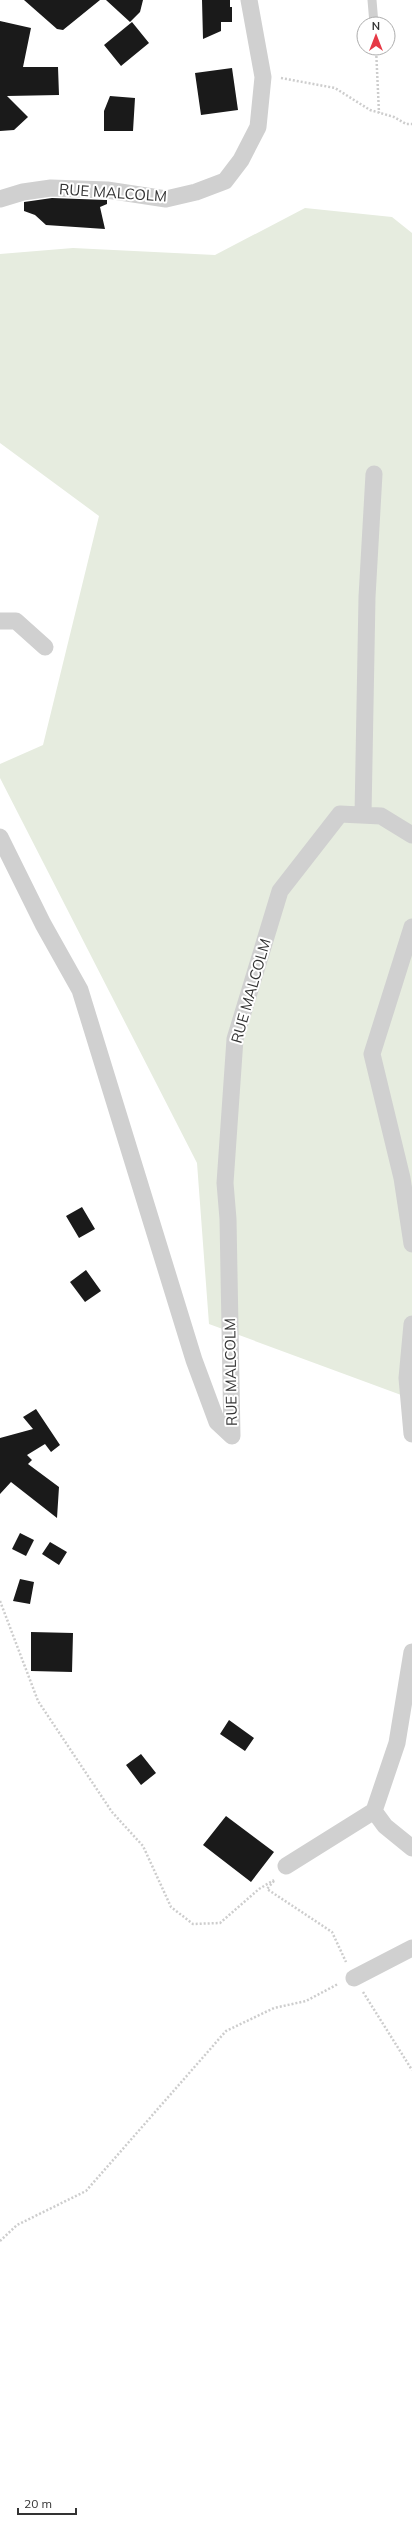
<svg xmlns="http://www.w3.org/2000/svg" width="412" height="2532" viewBox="0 0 412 2532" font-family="Mulish,sans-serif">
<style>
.green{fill:#e6ecdf}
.building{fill:#1a1a1a}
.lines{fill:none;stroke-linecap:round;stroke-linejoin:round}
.path{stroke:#cdcdcd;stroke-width:2.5;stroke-dasharray:2 2;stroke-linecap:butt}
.lane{stroke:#d0d0d0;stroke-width:9}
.street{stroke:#d0d0d0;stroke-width:17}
.labels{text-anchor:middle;stroke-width:4;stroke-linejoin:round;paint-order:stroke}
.street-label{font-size:15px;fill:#333;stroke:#fff}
</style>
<rect width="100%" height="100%" fill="#fff"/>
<path class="green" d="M305,208L392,217L412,233V1399L209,1324L197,1163L0,778V764L43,745L99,516L0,443V254L73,248L215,255Z"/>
<path class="building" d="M24,0H100L63,30L57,29Z
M106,0H143L140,12L130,22Z
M202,0H230V7H232V22H221V31L203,39Z
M0,21L31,28L23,67H58L59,95L7,96L28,117L14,130L0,131Z
M132,22L149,43L121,66L104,45Z
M232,68L238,110L201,115L195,73Z
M110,96L135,98L133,131H104V111Z
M52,198L107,200V204L100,207L105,229L46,225L35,215L24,211V202Z
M82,1207L95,1229L79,1238L66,1216Z
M86,1270L101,1291L85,1302L70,1282Z
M36,1409L60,1445L51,1452L45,1444L27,1455L32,1460L28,1464L59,1487L57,1518L11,1482L0,1494V1438L33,1429L23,1417Z
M20,1533L34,1540L26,1556L12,1549Z
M50,1542L67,1552L59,1565L42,1554Z
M20,1579L34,1582L30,1604L13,1601Z
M31,1632L73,1633L72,1672L31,1671Z
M229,1720L254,1738L245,1751L220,1734Z
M141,1754L156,1773L141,1785L126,1765Z
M226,1816L274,1852L251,1882L203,1845Z"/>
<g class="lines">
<path class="path" d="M376,48L379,113
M281,78L335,88L370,110L394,117L406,124H412
M0,1601L38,1701L112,1812L143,1846L171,1907L193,1924L220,1923L259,1889L274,1880
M274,1881L267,1889L332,1932L346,1962
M363,1992L412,2070
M0,2241L17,2225L86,2191L226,2031L274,2008L306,2001L338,1984"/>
<path class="lane" d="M372,0L374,24"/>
<path class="street" d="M0,199L23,192L51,188L107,190L166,199L196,192L225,181L241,160L258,127L263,77L249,0
M0,621H16L45,647
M363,815L367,597L374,474
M0,837L43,924L80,990L194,1360L217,1422L232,1436L228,1219L225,1183L235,1039L280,891L340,814L381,816L412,835
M412,927L372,1054L402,1178L412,1244
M412,1324L407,1378L412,1434
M374,1811L385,1826L412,1848
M286,1866L374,1811L397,1743L412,1652
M354,1978L412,1948"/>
</g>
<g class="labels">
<g class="street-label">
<text transform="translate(113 193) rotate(4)" y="5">RUE MALCOLM</text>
<text transform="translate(251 991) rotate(-74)" y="5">RUE MALCOLM</text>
<text transform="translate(231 1372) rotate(-91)" y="5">RUE MALCOLM</text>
</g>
</g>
<g transform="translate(376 36)"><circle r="19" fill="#ffffff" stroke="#adadad"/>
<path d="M0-3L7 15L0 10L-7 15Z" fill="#e63946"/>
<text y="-6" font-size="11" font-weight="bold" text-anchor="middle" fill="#333333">N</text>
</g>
<path d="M18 2508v6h58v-6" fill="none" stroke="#333333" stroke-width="2"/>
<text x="24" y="2508" font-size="12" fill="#333333" stroke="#ffffff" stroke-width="3" paint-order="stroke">20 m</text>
</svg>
